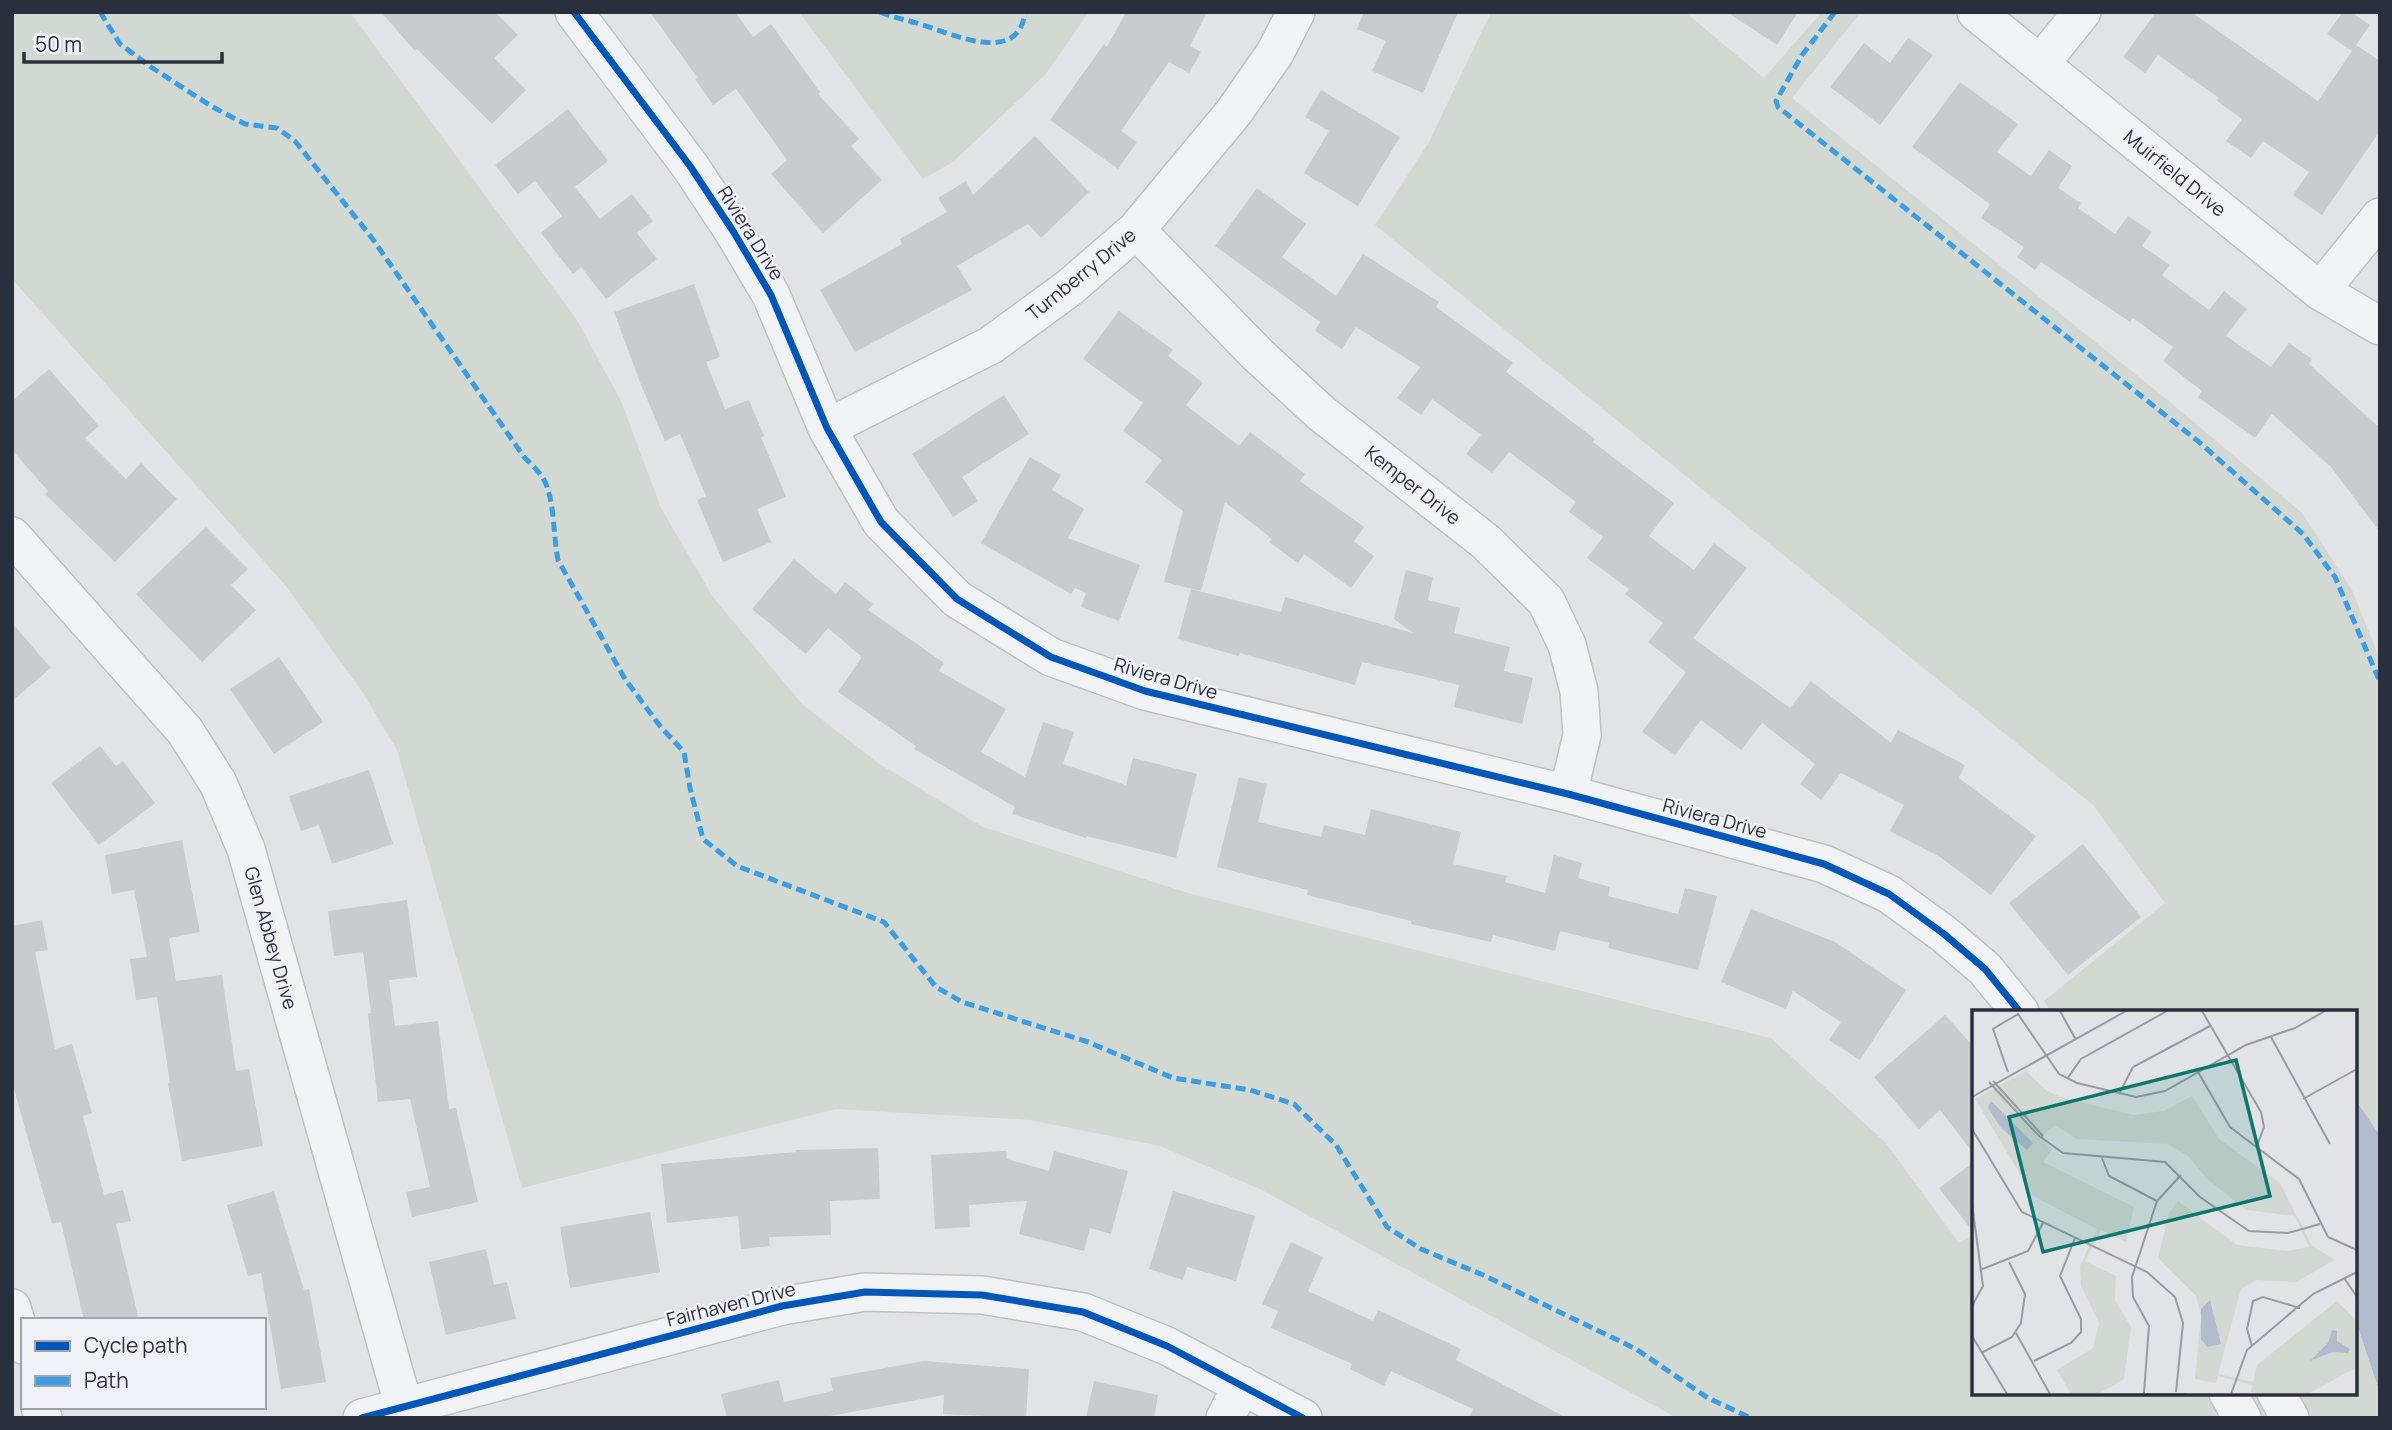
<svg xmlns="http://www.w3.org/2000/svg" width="2392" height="1430" viewBox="0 0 2392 1430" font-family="Manrope,sans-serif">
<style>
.grass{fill:#d2d9d2}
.water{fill:#b2bccf}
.building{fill:#cacbce}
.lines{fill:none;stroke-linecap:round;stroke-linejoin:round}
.minor-casing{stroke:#c0c1c4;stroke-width:40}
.minor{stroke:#f1f2f4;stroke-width:37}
.quiet{stroke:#3d9de3;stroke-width:5;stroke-dasharray:10 5;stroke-linecap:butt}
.cycleway-casing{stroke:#f0f1f6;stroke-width:11}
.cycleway{stroke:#0057b8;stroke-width:7}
.labels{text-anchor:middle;stroke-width:5;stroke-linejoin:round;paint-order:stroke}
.street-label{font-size:19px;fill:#2a2f3e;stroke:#f0f1f6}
.inset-road{fill:none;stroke:#989ba3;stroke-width:2}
.view{fill:#0f766e;fill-opacity:0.15;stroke:#0f766e;stroke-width:3.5}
.inset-edge{fill:none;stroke:#2a2f3e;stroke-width:3.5}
</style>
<rect width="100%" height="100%" fill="#e2e3e6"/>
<path class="grass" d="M12,12H350L577,320L621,401L661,508L713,597L802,704L878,763L983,827L1191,894L1771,1038L1885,1142L1959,1243L1974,1234V1393H2355V1012H2051L2044,1001L2165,903L2093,805L1375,225L1429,142L1491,12H1685L1764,78L1822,12H1861L1792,98L2170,402L2302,513L2352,590L2380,659V1418H1677L1262,1190L1160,1146L1030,1120L836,1109L522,1188L397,750L363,693L286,586L12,279Z
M799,12H1089L1045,75L953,162L923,179Z"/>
<path class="water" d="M2355,1099L2380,1136V1393L2355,1318Z"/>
<path class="building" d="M381,12H495L518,35L494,58L526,90L492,124L417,49L415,51Z
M650,12H735L753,37L771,24L820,92L818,94L859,139L851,146L882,180L823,233L771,174L787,160L736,89L713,105L695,79L697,77Z
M1126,12H1207L1190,46L1201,52L1189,73L1169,62L1121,131L1137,142L1118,169L1050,120L1104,44L1107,47Z
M1364,12H1458L1423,93L1372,71L1386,41L1357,29Z
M1727,12H1798L1777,45Z
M2156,12H2191L2318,101L2352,51L2327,34L2343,12H2351L2370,25L2356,45L2380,61V131L2322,215L2293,195L2309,172L2263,141L2251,158L2226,141L2242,119L2217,101L2219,98L2158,55L2145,73L2123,57Z
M1908,38L1933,55L1880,125L1830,87L1864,43L1890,63Z
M1960,82L2018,124L1997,152L2031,176L2049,150L2072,166L2058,188L2081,203L2078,208L2115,234L2128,216L2152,232L2142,246L2170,265L2162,275L2209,310L2224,291L2247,309L2226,336L2271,367L2289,343L2312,359L2309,364L2380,428V532L2331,467L2272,414L2255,438L2198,397L2202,391L2163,361L2173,347L2133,318L2130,322L2041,262L2035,270L2017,257L2024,247L1981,218L1990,204L1912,147Z
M1321,90L1400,137L1358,206L1304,173L1329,131L1305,117Z
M568,109L608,161L575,187L600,219L632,194L653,221L637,233L657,259L606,299L581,267L573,274L541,233L562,216L535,181L518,194L495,165Z
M1035,136L1089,192L1041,238L1028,224L957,266L972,290L855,352L820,290L902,244L900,239L947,212L938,198L966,181L973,195Z
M1257,188L1306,224L1282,257L1336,296L1363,254L1439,302L1436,307L1513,363L1506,372L1595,439L1593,442L1674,503L1649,536L1694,570L1714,543L1747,568L1693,638L1790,708L1811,681L1891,743L1898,730L1965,765L1959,778L2036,836L1991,895L1940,857L1890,831L1904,805L1841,773L1821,800L1800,784L1815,764L1762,723L1741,750L1701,720L1675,755L1642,732L1686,672L1648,642L1663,623L1625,594L1629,589L1587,558L1603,537L1569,512L1576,502L1509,452L1492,473L1466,454L1481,435L1432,399L1421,415L1397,398L1420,367L1356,327L1342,349L1315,331L1320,322L1215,246Z
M694,284L720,357L706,362L725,409L749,400L764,436L761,437L786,497L757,509L771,542L723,562L697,500L706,496L680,434L665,441L641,385L614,312Z
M1119,311L1173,350L1168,356L1203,383L1186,405L1239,446L1250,432L1305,474L1300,481L1364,527L1354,541L1374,556L1351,588L1304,554L1298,563L1269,542L1272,539L1225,502L1201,591L1164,582L1183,511L1145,482L1162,460L1123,431L1143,403L1083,359Z
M49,369L99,426L85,438L126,479L141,463L177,499L115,562L45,494L48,491L12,450V401Z
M1004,395L1029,434L962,477L978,501L953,517L912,454Z
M1030,457L1061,475L1052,490L1084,509L1068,538L1140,565L1119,621L1081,607L1086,593L1075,588L1071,594L981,543Z
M206,527L248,569L231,585L256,610L202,662L136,594Z
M794,559L836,594L845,582L873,604L868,610L944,663L939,671L1006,709L981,752L1025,777L1043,722L1074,732L1063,764L1126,785L1133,758L1197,774L1176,858L1086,836V838L1012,814L1015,807L914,749L916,746L838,692L862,657L828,628L806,654L752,609Z
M1406,570L1433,577L1428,600L1460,608L1454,633L1510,647L1504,671L1533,678L1522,724L1454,707L1459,685L1362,662L1355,685L1240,653L1239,656L1178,639L1191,589L1281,612L1285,597L1413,633L1394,619Z
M12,623L51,668L12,701Z
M279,657L323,722L274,754L230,689Z
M100,746L116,766L123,761L155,803L99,845L51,783Z
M369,770L393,844L332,864L319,825L301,831L289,796Z
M1239,777L1267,784L1258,822L1321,837L1324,825L1365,835L1371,809L1461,832L1453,864L1507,876L1505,882L1545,893L1554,855L1582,863L1578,878L1610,887L1608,896L1678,914L1685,888L1717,896L1698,970L1608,948L1609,943L1560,931L1555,951L1493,935L1491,942L1411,924V921L1307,895L1308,890L1217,867Z
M182,840L200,932L169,938L176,981L222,975L236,1071L249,1069L263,1146L182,1161L168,1083H170L157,997L136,1000L130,959L147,957L134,890L112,894L105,855Z
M2083,844L2141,917L2068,975L2009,903Z
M407,900L417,977L389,980L395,1026L438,1021L449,1109L456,1108L478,1202L412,1217L406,1192L430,1187L410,1099L378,1102L368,1014L371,1013L363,952L334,956L328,911Z
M1751,909L1835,942L1906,990L1860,1060L1829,1040L1841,1022L1793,991L1786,1009L1721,982Z
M42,920L48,950L35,952L55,1049L72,1044L92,1113L83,1116L104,1195L123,1190L131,1221L116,1224L139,1320H84L61,1222L52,1224L12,1082V926Z
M1945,1015L1974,1047V1154L1940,1110L1919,1129L1874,1077Z
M878,1148L880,1199L830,1201L831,1235L769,1237L770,1246L741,1249L738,1216L667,1223L661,1164L796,1152V1150Z
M1006,1151L1007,1159L1049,1171L1054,1151L1128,1171L1111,1234L1090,1228L1084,1251L1019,1234L1027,1201L969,1205L970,1227L935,1229L931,1155Z
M1974,1162V1233L1939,1188Z
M274,1191L304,1290L309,1289L326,1382L281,1389L261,1273L248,1276L227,1205Z
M1173,1191L1255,1216L1236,1281L1187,1267L1183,1280L1149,1269Z
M650,1212L660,1272L570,1288L560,1227Z
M1291,1242L1323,1257L1308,1291L1373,1321L1378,1310L1461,1349L1456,1360L1567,1418H1469L1473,1409L1391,1371L1384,1386L1350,1369L1352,1364L1271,1328L1278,1311L1262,1304Z
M486,1249L494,1285L507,1282L516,1319L446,1335L429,1262Z
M924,1361L1029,1369L1026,1418L943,1414L944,1395L819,1418H727L721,1394L779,1380L784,1402L833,1391L830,1378Z
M1094,1381L1158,1395L1154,1418H1086Z"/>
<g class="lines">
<defs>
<path id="minor" d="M574,12L690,166L733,231L771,295L827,428L881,522L957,599L1051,657L1145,691L1568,794L1824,864L1889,894L1944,934L1985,969L2020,1012
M1976,12L2320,291L2380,326
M2041,63L2082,12
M1136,230L1258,355L1321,413L1486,542L1546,601L1567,645L1579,691L1582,735L1568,794
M2320,291L2380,217
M827,428L991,345L1069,288L1136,230L1234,112L1275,53L1296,12
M12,536L185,731L218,783L246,849L404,1407
M12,1308L23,1345
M2228,1393L2242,1418
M2276,1393L2290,1418
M40,1407L43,1418
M362,1418L782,1306L865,1292L982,1295L1083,1312L1167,1346L1303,1418
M1225,1418L1242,1385"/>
</defs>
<use href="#minor" class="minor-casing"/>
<use href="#minor" class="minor"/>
<path class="quiet" d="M100,12L120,44L151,67L211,106L245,124L277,128L295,141L372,238L524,457C530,463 538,470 543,478C555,498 553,536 558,560L625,679L660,726L684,752L690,788L703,839L737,866L884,922L936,987L962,1002L1088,1042L1173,1078L1250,1090L1294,1104L1336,1145L1387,1227L1421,1249L1483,1275L1636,1349L1708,1398L1751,1418
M880,12C894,18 908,20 923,25C952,34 1019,66 1025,12
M1835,12L1802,55L1776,101L1778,107L2199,442L2303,534L2335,577L2380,682"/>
<defs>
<path id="cycleway" d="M574,12L690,166L733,231L771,295L827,428L881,522L957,599L1051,657L1145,691L1568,794L1824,864L1889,894L1944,934L1985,969L2020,1012
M362,1418L782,1306L865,1292L982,1295L1083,1312L1167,1346L1303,1418"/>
</defs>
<use href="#cycleway" class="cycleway-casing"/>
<use href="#cycleway" class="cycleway"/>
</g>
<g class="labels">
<g class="street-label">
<text transform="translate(2175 173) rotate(39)" y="7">Muirfield Drive</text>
<text transform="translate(751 233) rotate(58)" y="7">Riviera Drive</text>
<text transform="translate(1081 274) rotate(-39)" y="7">Turnberry Drive</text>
<text transform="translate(1413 485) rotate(38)" y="7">Kemper Drive</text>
<text transform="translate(1166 678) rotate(16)" y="7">Riviera Drive</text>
<text transform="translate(1715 818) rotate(15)" y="7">Riviera Drive</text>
<text transform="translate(271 938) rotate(74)" y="7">Glen Abbey Drive</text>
<text transform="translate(731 1304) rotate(-14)" y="7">Fairhaven Drive</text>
</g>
</g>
<g transform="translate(1972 1010)">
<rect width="385" height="385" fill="#e2e3e6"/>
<path d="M54,61L75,81L89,87L161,105L192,101L220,86L247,129L308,173L340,236L363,250L324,272L284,270L269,279L246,364L281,372L285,355L365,291L385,311V357L336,384H291L279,382L280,375L246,366L244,373L223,369L229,306L224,286L186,248L197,203L206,191L265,235L315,241L337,237L323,206L274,200L235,169L216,146L196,134L105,129L83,115L68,128L80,139L71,152L162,197L154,232L129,220L113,251L144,266L143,290L159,317L152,369L126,384H99L85,360L121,338L127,313L109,276L108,256L125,219L61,186L3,89Z" fill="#d2d9d2"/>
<path d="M19,91L61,133L55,140L29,118L16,98ZM238,290L249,334L235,337L229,329V299ZM360,320L365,321V331L378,339L376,343L361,342L338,351L356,333Z" fill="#b2bccf"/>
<path class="inset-road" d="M88,1L104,30M230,1L289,102L292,117L285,136M299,27L358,134M36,62L21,19L46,4L87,64L105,73L164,87L193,81L274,35L323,18L353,1M226,62L258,117L327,169L356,227L385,240M95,69L109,49L195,1M21,71L71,126M17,72L66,125L91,143L193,152L228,187L277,221L316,223L348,214M147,84L161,57L238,16M0,87L154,1M331,89L385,59M0,119L50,202L175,262L203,287L211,313L204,382M130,148L137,166L185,191M0,194L11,276L0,296M8,260L56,241L71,213M372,268L385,287M44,323L78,384M0,326L35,384M280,336L275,319L281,291L291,287L328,298M9,343L40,327L49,313L53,284L37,252M62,351L99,333L109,322V309L88,266L103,228M172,383L177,316L161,287L160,267L185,191L209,165M169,384H215M259,384L275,340L341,284L385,262"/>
<path class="view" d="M264,50L298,186L71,242L37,107Z"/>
<rect width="385" height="385" class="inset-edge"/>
</g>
<rect width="2392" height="1430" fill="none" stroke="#2a2f3e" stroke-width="28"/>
<rect x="21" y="1318" width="245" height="91" fill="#f0f1f6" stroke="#a1a3ac" stroke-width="2"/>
<rect x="35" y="1341" width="35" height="10" fill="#0057b8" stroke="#a1a3ac" stroke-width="2"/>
<text x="84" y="1353" font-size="21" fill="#2a2f3e">Cycle path</text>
<rect x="35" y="1376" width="35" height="10" fill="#3d9de3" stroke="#a1a3ac" stroke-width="2"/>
<text x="84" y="1388" font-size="21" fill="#2a2f3e">Path</text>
<path d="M24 52v10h198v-10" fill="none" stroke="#2a2f3e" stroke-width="3.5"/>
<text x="35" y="52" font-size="21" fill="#2a2f3e" stroke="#f0f1f6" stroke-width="5" paint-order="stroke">50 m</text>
</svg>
